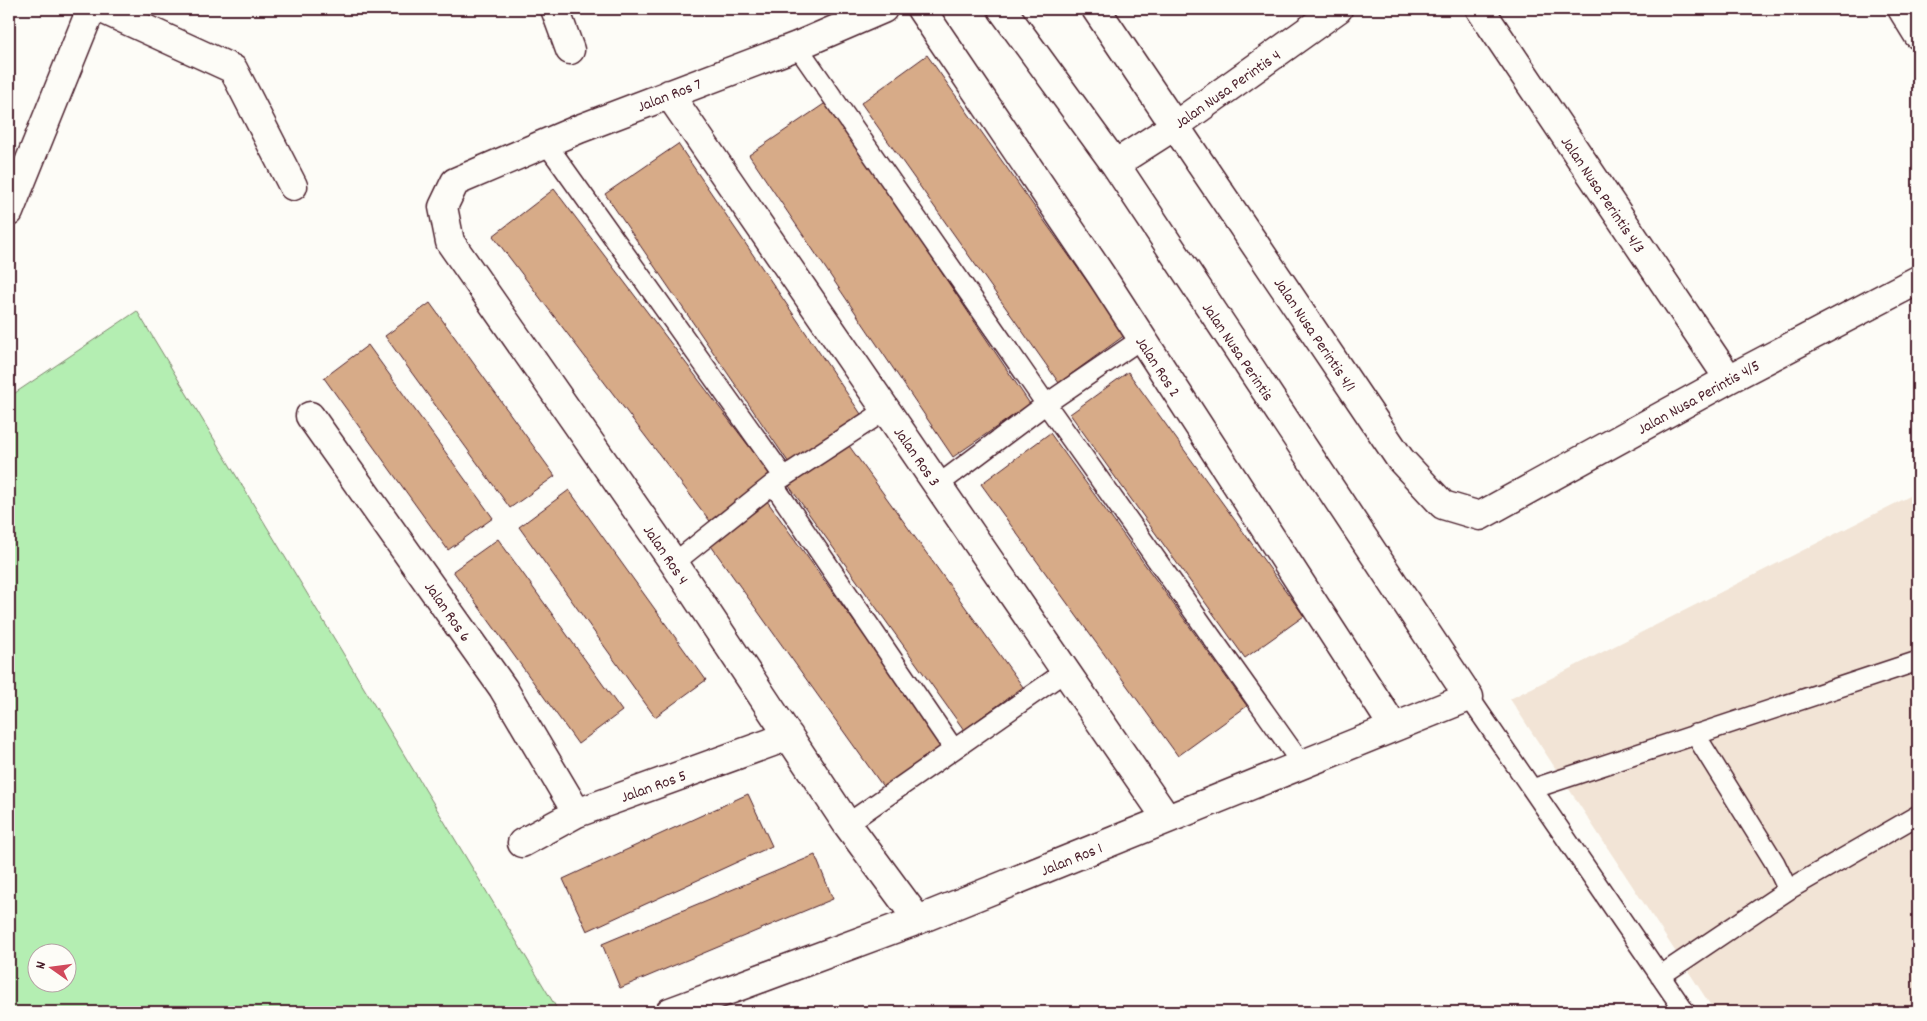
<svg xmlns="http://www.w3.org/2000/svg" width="1927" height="1021" viewBox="0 0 1927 1021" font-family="Dekko,sans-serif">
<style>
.built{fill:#f2e4d6}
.green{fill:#b4eeb2;stroke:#7f866e;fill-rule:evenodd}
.building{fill:#d7ab88;stroke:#4a1f2b}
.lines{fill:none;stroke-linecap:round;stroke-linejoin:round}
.lane-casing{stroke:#4a1f2b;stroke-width:22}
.street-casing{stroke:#4a1f2b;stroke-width:31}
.lane{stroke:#fdfcf7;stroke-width:19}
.street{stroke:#fdfcf7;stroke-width:28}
.labels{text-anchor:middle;stroke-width:4;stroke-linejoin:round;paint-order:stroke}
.street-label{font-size:16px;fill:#4a1f2b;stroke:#fdfcf7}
</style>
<rect width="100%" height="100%" fill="#fdfcf7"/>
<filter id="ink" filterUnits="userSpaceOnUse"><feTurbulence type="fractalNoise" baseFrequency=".02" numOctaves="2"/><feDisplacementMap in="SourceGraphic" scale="10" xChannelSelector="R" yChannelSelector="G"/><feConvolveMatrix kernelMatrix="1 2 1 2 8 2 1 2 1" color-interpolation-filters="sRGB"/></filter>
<g filter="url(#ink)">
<path class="built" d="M1918,492V1012H1715L1510,699Z"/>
<path class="green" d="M137,311L556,1007L547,1012H9V397ZM38,954H68V984H38Z"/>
<path class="building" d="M927,55L1125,335L1059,383L861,103Z
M827,102L1030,404L953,457L749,155Z
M678,144L863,417L791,466L605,194Z
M554,189L773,478L713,525L493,236Z
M430,303L555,476L510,508L385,336Z
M368,345L493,518L448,550L324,378Z
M1128,372L1304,616L1245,658L1070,414Z
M1050,433L1247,706L1178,756L981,484Z
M847,443L1023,687L964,730L789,486Z
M569,490L706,680L655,717L519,527Z
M767,501L943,745L884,788L709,543Z
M498,539L622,711L578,744L453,571Z
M748,794L772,846L587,931L563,879Z
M815,855L833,899L620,988L602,944Z"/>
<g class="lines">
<defs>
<path id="lane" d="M797,46L1046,404L1301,763
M546,143L784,477
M773,484L953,748
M938,485L1046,404L1141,339
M674,563L773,484L886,410
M1469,697L1685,1012
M1532,789L1918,661
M847,824L1066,671
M1788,890L1918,815
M1660,976L1788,890L1775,863L1695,734"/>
<path id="street" d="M102,9L233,69L293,186
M555,9L570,50
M883,9L797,46L579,129L455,182L443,207L450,242L674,563L847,824L918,920
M921,9L1101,275L1393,726
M1096,9L1400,459L1443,505L1480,516L1729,379L1918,280
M1480,9L1729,379
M1902,9L1918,35
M669,94L1167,819
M1115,164L1176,125L1338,9
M9,212L91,9
M310,416L503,688L577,813
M522,843L577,813L789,736
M670,1012L918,920L1469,697L1115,164L1002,9"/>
</defs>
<use href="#lane" class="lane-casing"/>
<use href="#street" class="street-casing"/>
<use href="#lane" class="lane"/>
<use href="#street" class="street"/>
</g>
</g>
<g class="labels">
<g class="street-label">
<text transform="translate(1227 88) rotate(-35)" y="6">Jalan Nusa Perintis 4</text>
<text transform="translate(669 94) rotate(-21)" y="6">Jalan Ros 7</text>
<text transform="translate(1604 194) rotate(56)" y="6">Jalan Nusa Perintis 4/3</text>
<text transform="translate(1316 334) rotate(56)" y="6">Jalan Nusa Perintis 4/1</text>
<text transform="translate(1239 351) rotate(56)" y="6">Jalan Nusa Perintis</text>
<text transform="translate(1159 366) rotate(57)" y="6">Jalan Ros 2</text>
<text transform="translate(1698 396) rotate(-29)" y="6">Jalan Nusa Perintis 4/5</text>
<text transform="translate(918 456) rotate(55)" y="6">Jalan Ros 3</text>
<text transform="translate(667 554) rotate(56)" y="6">Jalan Ros 4</text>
<text transform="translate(449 611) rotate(55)" y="6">Jalan Ros 6</text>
<text transform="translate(653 785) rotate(-20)" y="6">Jalan Ros 5</text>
<text transform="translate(1071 858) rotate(-22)" y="6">Jalan Ros 1</text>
</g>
</g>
<rect width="1927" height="1021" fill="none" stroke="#fdfcf7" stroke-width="30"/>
<rect x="15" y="15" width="1897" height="991" fill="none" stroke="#4a1f2b" stroke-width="2" filter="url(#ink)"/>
<g transform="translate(52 968) rotate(284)"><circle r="24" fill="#fdfcf7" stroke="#b5a4a5"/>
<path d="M0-4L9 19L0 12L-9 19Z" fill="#d1495b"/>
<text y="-8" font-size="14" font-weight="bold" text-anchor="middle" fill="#4a1f2b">N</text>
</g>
</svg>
